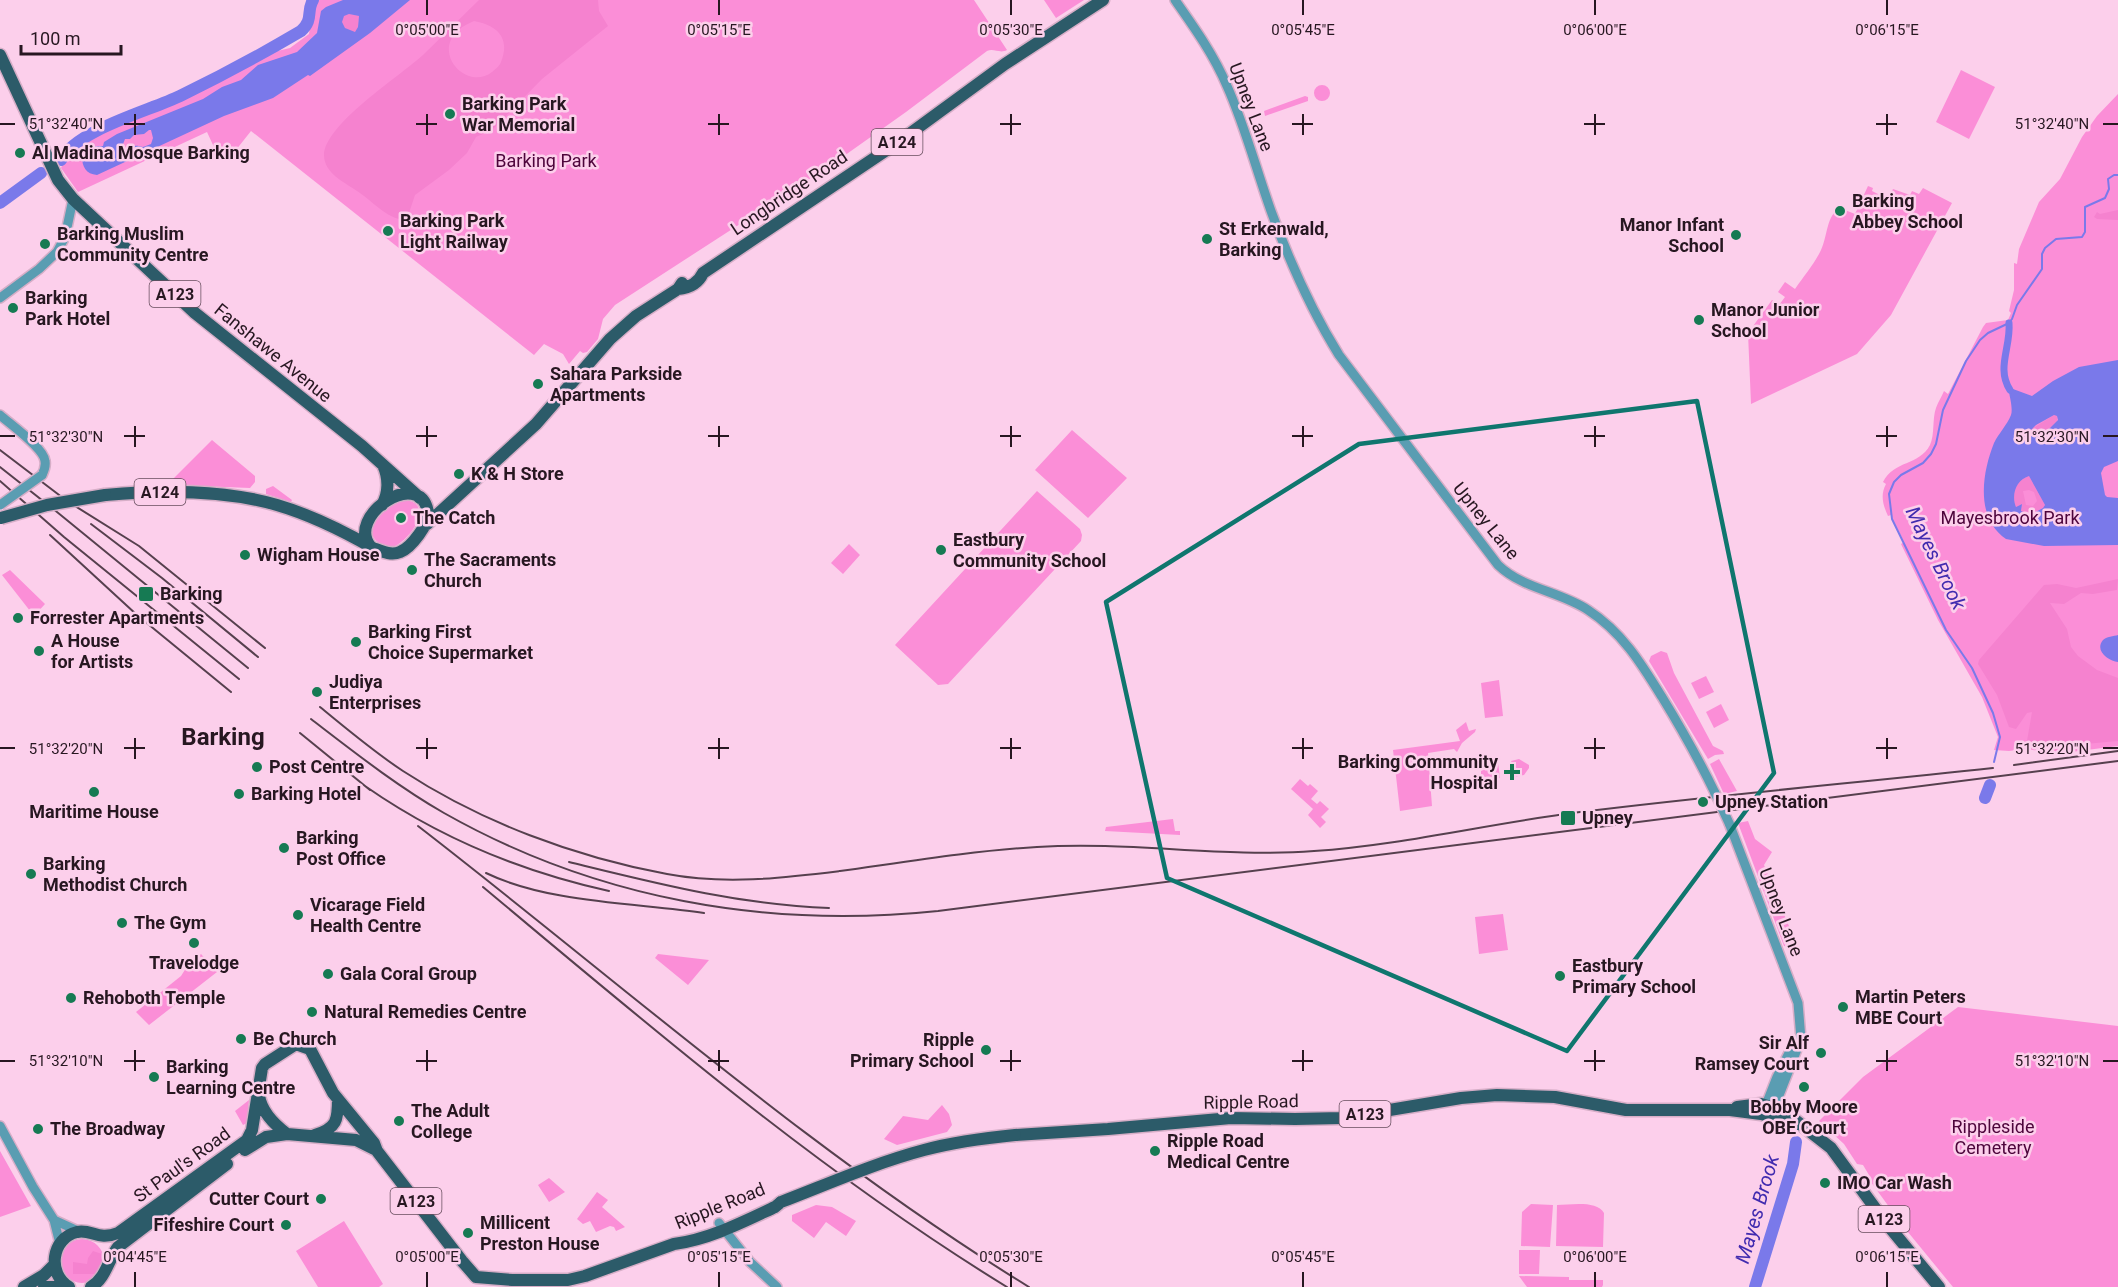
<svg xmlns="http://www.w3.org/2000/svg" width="2118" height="1287" viewBox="0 0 2118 1287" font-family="Roboto,sans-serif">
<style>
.green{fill:#fb8ed7}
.forest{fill:#f582cf;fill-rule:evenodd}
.water{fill:#7a79ea;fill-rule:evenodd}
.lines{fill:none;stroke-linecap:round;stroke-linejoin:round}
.stream{stroke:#7a79ea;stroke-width:2}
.canal{stroke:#7a79ea;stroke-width:7}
.river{stroke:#7a79ea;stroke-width:12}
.minor-casing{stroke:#d6aec7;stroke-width:12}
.major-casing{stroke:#d6aec7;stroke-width:15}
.minor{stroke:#5a9db2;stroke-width:9}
.major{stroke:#2c5b69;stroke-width:12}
.rail{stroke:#56404e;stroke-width:2}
.minor-bridge-casing{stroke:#d6aec7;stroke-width:12;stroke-linecap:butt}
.major-bridge-casing{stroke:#d6aec7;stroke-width:15;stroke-linecap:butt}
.minor-bridge{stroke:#5a9db2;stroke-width:9}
.major-bridge{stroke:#2c5b69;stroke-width:12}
.marked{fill:none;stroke:#0f766e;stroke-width:4.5;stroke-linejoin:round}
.ticks{fill:none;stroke:#271721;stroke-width:2}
.poi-dot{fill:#167a53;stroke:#fccfeb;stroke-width:2}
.labels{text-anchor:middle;stroke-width:5;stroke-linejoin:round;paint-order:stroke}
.shield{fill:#fccfeb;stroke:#674e5e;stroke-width:1.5}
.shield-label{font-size:16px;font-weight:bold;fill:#271721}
.poi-label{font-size:18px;font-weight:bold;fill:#271721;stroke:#fccfeb;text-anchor:start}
.street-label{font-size:18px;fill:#271721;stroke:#fccfeb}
.park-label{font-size:18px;fill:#4d043b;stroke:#fccfeb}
.water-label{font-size:20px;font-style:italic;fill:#412baf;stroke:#fccfeb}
.district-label{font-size:24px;font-weight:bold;fill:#271721;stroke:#fccfeb}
.ticks-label{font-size:15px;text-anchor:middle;fill:#271721;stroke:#fccfeb;stroke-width:5;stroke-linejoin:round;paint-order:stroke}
</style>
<rect width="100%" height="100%" fill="#fccfeb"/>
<path class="green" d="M316,0H974L1007,50C1000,54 994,48 987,51L906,112L834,163L615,305L603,319L598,339L587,352L583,353L580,351L569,364L563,354L544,344L534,355L251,131L228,160L224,157L219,158L207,132L78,192L61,168L66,157L76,148L113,128L186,97L269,53L290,48L309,34L313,2Z
M1044,0H1084L1056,18Z
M1961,70L1995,87L1969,139L1936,122Z
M1314 93a8 8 0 1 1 16 0a8 8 0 1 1-16 0Z
M2118,94V746L2063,753L2023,749L2009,751L1994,750L1998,737L1982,697L1938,620L1901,544L1904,542L1891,515L1888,516C1883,505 1880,495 1886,484L1883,482C1894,460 1919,466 1930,445C1935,434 1932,419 1936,408C1938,402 1942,396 1944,391L1948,394L1983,327L1986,323L2008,320L2011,313L2009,311L2014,290V263L2017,264L2019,249L2039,202L2060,179L2082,137L2097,116Z
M1305,96L1308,97V101L1265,116L1264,111Z
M1868,186L1873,188L1872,191L1888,199L1893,189L1910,195L1912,191L1919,194L1923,188L1952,203L1891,315L1857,354L1751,404L1748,333L1772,300L1779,305L1785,297L1778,292L1785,282L1795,289C1804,276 1815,263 1821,250C1828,235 1826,216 1840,208L1855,214Z
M1072,430L1127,478L1088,518L1035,470Z
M212,440L255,476V482L250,488L174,485L173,479Z
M273,486L292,500L291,502L266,494V489Z
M1037,491L1080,529L1082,535L1081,541L948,684L938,685L895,645Z
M400,500C440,499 409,544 390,548C354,536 379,512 400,500Z
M849,544L860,555L843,574L831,563Z
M10,570L45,604L34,616L2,575Z
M1661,651L1667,653L1674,673L1713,746L1723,751L1724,754L1715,755L1708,759L1649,661L1651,656Z
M1706,676L1714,692L1699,699L1691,683Z
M1499,680L1503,716L1485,718L1481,683Z
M1721,704L1729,720L1714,728L1706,712Z
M1466,722L1469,731L1476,729L1475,732L1462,743L1457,752L1454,749L1428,753L1432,806L1400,811L1393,750L1460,741L1456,730Z
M1519,759L1529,765V768L1524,775L1513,777L1512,769L1514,768L1511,761Z
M1719,759L1737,791L1724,794L1710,764Z
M1498,762L1500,778L1489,780L1481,774V771L1489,763Z
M1300,779L1308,786L1310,784L1318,791L1311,799L1317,804L1320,801L1329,809L1321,817L1326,822L1320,828L1308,815L1313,809L1291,789Z
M1173,819L1175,831H1180V835L1105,831L1106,827Z
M1748,821L1755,839L1772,852L1764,865L1793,936V943L1789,947L1784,946L1738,823Z
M1503,914L1508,950L1479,954L1475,917Z
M201,954L217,972L149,1025L136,1012L181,976L188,965Z
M658,954L709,960L688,985L655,958Z
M1958,1007L2118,1026V1287H1953L1903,1226L1868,1178L1869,1175L1863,1165L1857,1164L1844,1144L1819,1121L1863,1077Z
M249,1100L247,1123L243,1125L235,1111Z
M942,1105L949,1114L952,1125L947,1132L897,1145L884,1139L903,1116L928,1120Z
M0,1151L31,1206L0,1217Z
M549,1178L565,1192L549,1202L538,1185Z
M597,1192L608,1200L602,1207L625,1227L616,1231L614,1227L610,1226L596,1232L590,1221L583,1224L577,1219Z
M1531,1204L1553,1205L1550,1247L1521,1246L1522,1212Z
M816,1205L832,1207L856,1221L846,1236L826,1222L814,1238L792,1221V1215Z
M1557,1205C1570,1205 1597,1200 1604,1213L1603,1247L1556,1246Z
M344,1221L383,1284L379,1287H318L296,1251Z
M60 1261a22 22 0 1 1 44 0a22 22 0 1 1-44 0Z
M1519,1250H1540L1539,1274H1519Z
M1519,1276L1569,1277V1280H1603V1285L1602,1287H1527Z"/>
<path class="forest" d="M479,0H598L599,11L608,26L542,79L492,130L476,137L467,153L449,170L415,195L407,219C389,222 372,200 357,191C344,182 324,173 324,155C325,124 400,76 423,55C442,37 460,18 479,0ZM474,21C496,25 511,37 501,62C499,67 496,68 492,72C464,94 421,42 474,21Z
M349,14L359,16L358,27L355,33L345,28L341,22L344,15Z
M2118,210V220L2097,219L2094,217L2097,212L2100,214Z
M2054,415L2057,416V422L2047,431L2026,438L2025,436L2030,430Z
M2029,476L2045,505L2043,508L2030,515L2021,511L2022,504L2016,507C2011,495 2016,480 2029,476ZM2029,490L2034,492L2037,501L2033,506L2026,505L2023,491Z
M2118,579L2117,590L2093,594L2081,593L2064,604L2050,603L2067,629L2071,647L2078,656L2097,670L2118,678V741L2041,748L2032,747L2027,741L2032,712L2027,713L2016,729L2009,727L1997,695L1978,664L1979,660L2044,585L2057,584L2076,588Z
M93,1251L102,1254V1264L95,1274H73V1262L87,1264L88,1258Z"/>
<path class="water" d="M343,0H410L370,33L310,76L308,75L273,98L224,116L97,175C86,174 82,167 82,156L78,155L87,147L103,146L104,142L117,134L203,99L222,87L241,80L258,65L297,52L317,33L321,11L326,7ZM349,14L359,16L358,27L355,32L345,28L342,22L344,16ZM149,130H151L153,138L151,144L143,147C131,144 137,147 128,151L121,149L125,139H130L134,135L144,134Z
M2118,360V461L2104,467L2101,473L2105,495L2107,497L2118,498V545L2044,546L2006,539C1975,518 1982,473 1994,443C1999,433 2007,425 2011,415C2013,409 2010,398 2009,392L2013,389L2032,396L2053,381L2079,367ZM2054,415L2057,416L2058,420L2047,431L2026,438L2025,436L2036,425ZM2029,476L2045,505L2043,508L2030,515L2021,511L2022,504L2016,507C2011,495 2016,480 2029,476Z
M2118,635V662C2109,661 2094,651 2103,640C2106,637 2114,636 2118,635Z"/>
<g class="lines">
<path class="stream" d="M1994,762L2000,737L1993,713L1972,668L1946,630L1892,519L1889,494L1894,482L1901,475L1923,463L1931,454L1936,444L1943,410L1966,361L1980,340L1988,333L2009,323L2012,319L2017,305L2042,269V254L2045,248L2056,239L2082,237L2085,232V207L2105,198L2109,189L2108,179L2114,175H2118"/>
<path class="canal" d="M2009,323C2011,347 1996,368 2010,390"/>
<path class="river" d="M61,160C76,130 149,111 180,96C221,76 262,54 301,31C314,19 306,12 313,0
M0,203L41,173
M1985,798L1990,785
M1755,1287L1793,1164L1796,1142"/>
<defs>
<path id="minor" d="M1175,0C1194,27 1214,55 1227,86C1245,126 1256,169 1271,211C1289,260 1311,310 1339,355L1498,565C1523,589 1559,591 1588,610C1622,632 1641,663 1662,697C1681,728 1699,760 1715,793
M0,298L39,269L57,252L65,237L73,199
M0,415C10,424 44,448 45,461C46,466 44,471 42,475
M1729,823L1798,1003L1801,1039L1774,1108
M1766,1105L1777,1077L1789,1053
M0,1126L33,1187L54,1220L60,1244
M54,1220L78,1231
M719,1223L750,1262L777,1287"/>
<path id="major" d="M0,55L58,180L73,199L195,313L362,446L420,498
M678,289C689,288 698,284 703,273L897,143L1005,64L1103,0
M105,495C161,490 222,489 277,505C308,514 345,532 373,548C381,551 391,556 400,552C411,548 430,523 428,512C420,466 344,517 371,547
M382,505C389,493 389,478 383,465
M427,524L536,424L610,339L636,316L678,289L682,283
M259,1095C261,1111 275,1125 287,1134
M1737,1107L1761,1104L1774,1108L1790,1116L1831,1148L1886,1223L1939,1287
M315,1135C337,1128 338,1120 338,1099
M1015,1135L1108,1129L1231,1118L1295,1119L1342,1118L1461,1098L1497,1095L1555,1097L1626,1110H1730L1761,1114L1798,1124
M245,1150L266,1137L287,1134L356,1140L374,1149
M24,1287L44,1275L54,1265
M44,1287L67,1286
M69,1287C47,1274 51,1238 77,1232C92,1229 98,1241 118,1233L247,1140L252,1130L262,1068L265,1064L296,1044L310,1049L333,1093L374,1143L377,1151L462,1261L476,1277L512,1280H568L585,1276L674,1244C710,1239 743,1222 775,1207L781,1202
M91,1287C106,1278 108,1260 118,1247L227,1164"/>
</defs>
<use href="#minor" class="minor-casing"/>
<use href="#major" class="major-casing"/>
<use href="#minor" class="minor"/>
<use href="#major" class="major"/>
<path class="rail" d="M0,450L67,501L139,546L265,648
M0,467L57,512L248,668
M0,481L64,537L239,679
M91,524L162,578L258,657
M50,535L137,615L231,692
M320,707C347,729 374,752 403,771C481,822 575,857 667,874C725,885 782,878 840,871C905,862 971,851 1037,847C1130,841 1222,858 1314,851C1403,845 1491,823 1580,812C1717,795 1855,783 1993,768
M311,719C354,752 397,786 444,813C596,899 766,929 938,911L2118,761
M300,733L370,790
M2014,765L2118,751
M365,786C438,837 523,872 609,891
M418,826C620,982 811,1153 1029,1287
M569,862C655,883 740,905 829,908
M486,873C548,903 636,903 704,913
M483,887C652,1028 819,1172 1007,1287"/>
<defs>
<path id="minor-bridge" d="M0,505L42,475
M1715,793L1729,823"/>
<path id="major-bridge" d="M1,518L47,505L105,495
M781,1202C828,1184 875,1163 924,1150C954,1142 984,1138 1015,1135"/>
</defs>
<use href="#minor-bridge" class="minor-bridge-casing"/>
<use href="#major-bridge" class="major-bridge-casing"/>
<use href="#minor-bridge" class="minor-bridge"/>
<use href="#major-bridge" class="major-bridge"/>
</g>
<path class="marked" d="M1697,401L1774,773L1567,1051L1167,878L1106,602L1359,444Z"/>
<path class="ticks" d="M427,0V15M719,0V15M1011,0V15M1303,0V15M1595,0V15M1887,0V15M135,114V135M427,114V135M719,114V135M1011,114V135M1303,114V135M1595,114V135M1887,114V135M0,124H15M124,124H145M416,124H437M708,124H729M1000,124H1021M1292,124H1313M1584,124H1605M1876,124H1897M2103,124H2118M135,426V447M427,426V447M719,426V447M1011,426V447M1303,426V447M1595,426V447M1887,426V447M0,436H15M124,436H145M416,436H437M708,436H729M1000,436H1021M1292,436H1313M1584,436H1605M1876,436H1897M2103,436H2118M135,738V759M427,738V759M719,738V759M1011,738V759M1303,738V759M1595,738V759M1887,738V759M0,748H15M124,748H145M416,748H437M708,748H729M1000,748H1021M1292,748H1313M1584,748H1605M1876,748H1897M2103,748H2118M135,1050V1071M427,1050V1071M719,1050V1071M1011,1050V1071M1303,1050V1071M1595,1050V1071M1887,1050V1071M0,1061H15M124,1061H145M416,1061H437M708,1061H729M1000,1061H1021M1292,1061H1313M1584,1061H1605M1876,1061H1897M2103,1061H2118M135,1272V1287M427,1272V1287M719,1272V1287M1011,1272V1287M1303,1272V1287M1595,1272V1287M1887,1272V1287"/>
<g class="poi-dot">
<circle cx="450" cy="114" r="6"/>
<circle cx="20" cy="153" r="6"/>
<circle cx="1840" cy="211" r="6"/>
<circle cx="388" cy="231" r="6"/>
<circle cx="1736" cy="235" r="6"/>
<circle cx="1207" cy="239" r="6"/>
<circle cx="45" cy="244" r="6"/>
<circle cx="13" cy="308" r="6"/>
<circle cx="1699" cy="320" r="6"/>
<circle cx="538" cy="384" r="6"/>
<circle cx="459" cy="474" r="6"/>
<circle cx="401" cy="518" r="6"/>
<circle cx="941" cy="550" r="6"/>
<circle cx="245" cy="555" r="6"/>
<circle cx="412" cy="570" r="6"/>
<rect x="138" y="586" width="16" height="16" rx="3"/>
<circle cx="18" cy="618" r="6"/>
<circle cx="356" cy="642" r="6"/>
<circle cx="39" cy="651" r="6"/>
<circle cx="317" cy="692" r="6"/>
<circle cx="257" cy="767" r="6"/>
<path d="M1509 763h6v6h6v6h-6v6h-6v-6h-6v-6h6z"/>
<circle cx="94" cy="792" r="6"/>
<circle cx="239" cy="794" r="6"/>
<circle cx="1703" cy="802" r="6"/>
<rect x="1560" y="810" width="16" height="16" rx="3"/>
<circle cx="284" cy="848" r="6"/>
<circle cx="31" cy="874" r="6"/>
<circle cx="298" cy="915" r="6"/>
<circle cx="122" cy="923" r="6"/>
<circle cx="194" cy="943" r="6"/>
<circle cx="328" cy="974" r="6"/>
<circle cx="1560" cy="976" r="6"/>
<circle cx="71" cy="998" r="6"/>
<circle cx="1843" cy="1007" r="6"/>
<circle cx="312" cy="1012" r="6"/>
<circle cx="241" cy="1039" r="6"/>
<circle cx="986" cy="1050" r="6"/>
<circle cx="1821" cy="1053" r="6"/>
<circle cx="154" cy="1077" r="6"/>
<circle cx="1804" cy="1087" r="6"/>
<circle cx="399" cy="1121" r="6"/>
<circle cx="38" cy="1129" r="6"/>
<circle cx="1155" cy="1151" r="6"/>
<circle cx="1825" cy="1183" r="6"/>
<circle cx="321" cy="1199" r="6"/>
<circle cx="286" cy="1225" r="6"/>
<circle cx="468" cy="1233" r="6"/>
</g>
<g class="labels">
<g class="shield">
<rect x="871.5" y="129" width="51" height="26" rx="4.5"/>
<rect x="149.5" y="281" width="51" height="26" rx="4.5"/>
<rect x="134.5" y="479" width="51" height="26" rx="4.5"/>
<rect x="1339.5" y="1101" width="51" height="26" rx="4.5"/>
<rect x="390.5" y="1188" width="51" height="26" rx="4.5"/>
<rect x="1858.5" y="1206" width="51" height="26" rx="4.5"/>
</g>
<g class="shield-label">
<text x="897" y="148">A124</text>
<text x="175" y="300">A123</text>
<text x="160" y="498">A124</text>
<text x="1365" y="1120">A123</text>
<text x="416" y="1207">A123</text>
<text x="1884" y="1225">A123</text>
</g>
<g class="poi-label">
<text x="462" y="110">Barking Park<tspan x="462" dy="21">War Memorial</tspan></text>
<text x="32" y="159">Al Madina Mosque Barking</text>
<text x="1852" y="207">Barking<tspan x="1852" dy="21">Abbey School</tspan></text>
<text x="400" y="227">Barking Park<tspan x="400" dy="21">Light Railway</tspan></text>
<text x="1724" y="231" text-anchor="end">Manor Infant<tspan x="1724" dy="21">School</tspan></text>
<text x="1219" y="235">St Erkenwald,<tspan x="1219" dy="21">Barking</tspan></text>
<text x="57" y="240">Barking Muslim<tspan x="57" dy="21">Community Centre</tspan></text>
<text x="25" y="304">Barking<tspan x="25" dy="21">Park Hotel</tspan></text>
<text x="1711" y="316">Manor Junior<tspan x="1711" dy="21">School</tspan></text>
<text x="550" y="380">Sahara Parkside<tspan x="550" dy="21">Apartments</tspan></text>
<text x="471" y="480">K &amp; H Store</text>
<text x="413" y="524">The Catch</text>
<text x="953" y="546">Eastbury<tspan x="953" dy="21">Community School</tspan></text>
<text x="257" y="561">Wigham House</text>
<text x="424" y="566">The Sacraments<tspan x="424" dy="21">Church</tspan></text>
<text x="160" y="600">Barking</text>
<text x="30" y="624">Forrester Apartments</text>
<text x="368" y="638">Barking First<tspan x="368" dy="21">Choice Supermarket</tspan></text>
<text x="51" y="647">A House<tspan x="51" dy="21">for Artists</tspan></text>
<text x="329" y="688">Judiya<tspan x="329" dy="21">Enterprises</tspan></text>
<text x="1498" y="768" text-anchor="end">Barking Community<tspan x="1498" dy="21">Hospital</tspan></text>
<text x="269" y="773">Post Centre</text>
<text x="251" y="800">Barking Hotel</text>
<text x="1715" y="808">Upney Station</text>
<text x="94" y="818" text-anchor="middle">Maritime House</text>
<text x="1582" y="824">Upney</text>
<text x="296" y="844">Barking<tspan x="296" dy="21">Post Office</tspan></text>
<text x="43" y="870">Barking<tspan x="43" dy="21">Methodist Church</tspan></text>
<text x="310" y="911">Vicarage Field<tspan x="310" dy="21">Health Centre</tspan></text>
<text x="134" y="929">The Gym</text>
<text x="194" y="969" text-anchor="middle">Travelodge</text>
<text x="1572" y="972">Eastbury<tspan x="1572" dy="21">Primary School</tspan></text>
<text x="340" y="980">Gala Coral Group</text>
<text x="1855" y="1003">Martin Peters<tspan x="1855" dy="21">MBE Court</tspan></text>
<text x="83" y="1004">Rehoboth Temple</text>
<text x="324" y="1018">Natural Remedies Centre</text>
<text x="253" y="1045">Be Church</text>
<text x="974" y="1046" text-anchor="end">Ripple<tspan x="974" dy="21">Primary School</tspan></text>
<text x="1809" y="1049" text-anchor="end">Sir Alf<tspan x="1809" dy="21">Ramsey Court</tspan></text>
<text x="166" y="1073">Barking<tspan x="166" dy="21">Learning Centre</tspan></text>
<text x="1804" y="1113" text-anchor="middle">Bobby Moore<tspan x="1804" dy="21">OBE Court</tspan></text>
<text x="411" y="1117">The Adult<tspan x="411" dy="21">College</tspan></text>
<text x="50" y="1135">The Broadway</text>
<text x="1167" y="1147">Ripple Road<tspan x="1167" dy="21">Medical Centre</tspan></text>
<text x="1837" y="1189">IMO Car Wash</text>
<text x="309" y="1205" text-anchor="end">Cutter Court</text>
<text x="480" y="1229">Millicent<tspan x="480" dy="21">Preston House</tspan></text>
<text x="274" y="1231" text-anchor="end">Fifeshire Court</text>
</g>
<g class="street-label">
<text transform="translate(1251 107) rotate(69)" y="6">Upney Lane</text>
<text transform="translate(789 193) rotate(-34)" y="6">Longbridge Road</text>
<text transform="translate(273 353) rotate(39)" y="6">Fanshawe Avenue</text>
<text transform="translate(1486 521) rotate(51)" y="6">Upney Lane</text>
<text transform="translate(1781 912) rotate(69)" y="6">Upney Lane</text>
<text transform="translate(1251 1102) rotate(-1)" y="6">Ripple Road</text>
<text transform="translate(182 1165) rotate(-36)" y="6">St Paul's Road</text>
<text transform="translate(720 1206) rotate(-22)" y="6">Ripple Road</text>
</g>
<g class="park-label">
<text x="546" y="167">Barking Park</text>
<text x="2010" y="524">Mayesbrook Park</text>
<text x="1993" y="1133">Rippleside<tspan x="1993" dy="21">Cemetery</tspan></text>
</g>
<g class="water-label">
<text transform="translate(1936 558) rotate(64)" y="7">Mayes Brook</text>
<text transform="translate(1757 1209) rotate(-74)" y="7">Mayes Brook</text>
</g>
<g class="district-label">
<text x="223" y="745">Barking</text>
</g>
</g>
<g class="ticks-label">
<text x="427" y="35">0°05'00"E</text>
<text x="719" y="35">0°05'15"E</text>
<text x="1011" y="35">0°05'30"E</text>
<text x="1303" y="35">0°05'45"E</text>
<text x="1595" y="35">0°06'00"E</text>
<text x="1887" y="35">0°06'15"E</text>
<text x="66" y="129">51°32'40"N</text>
<text x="2052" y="129">51°32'40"N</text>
<text x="66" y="442">51°32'30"N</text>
<text x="2052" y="442">51°32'30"N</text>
<text x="66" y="754">51°32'20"N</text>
<text x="2052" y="754">51°32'20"N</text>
<text x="66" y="1066">51°32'10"N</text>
<text x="2052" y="1066">51°32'10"N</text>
<text x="135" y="1262">0°04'45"E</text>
<text x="427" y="1262">0°05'00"E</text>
<text x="719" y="1262">0°05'15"E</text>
<text x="1011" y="1262">0°05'30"E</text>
<text x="1303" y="1262">0°05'45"E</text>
<text x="1595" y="1262">0°06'00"E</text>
<text x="1887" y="1262">0°06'15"E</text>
</g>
<path d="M21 45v9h100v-9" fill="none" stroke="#271721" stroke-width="3"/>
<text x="30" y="45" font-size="18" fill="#271721" stroke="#fccfeb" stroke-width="4.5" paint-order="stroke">100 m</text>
</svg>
